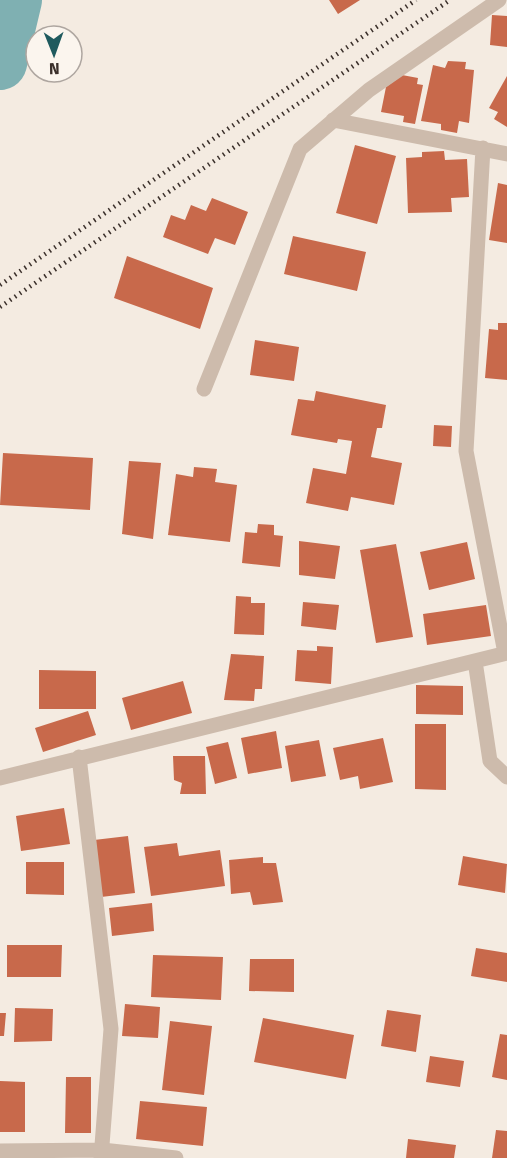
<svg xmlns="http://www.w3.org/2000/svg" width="507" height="1158" viewBox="0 0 507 1158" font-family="'Fira Sans',sans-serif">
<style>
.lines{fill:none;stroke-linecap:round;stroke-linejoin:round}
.river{stroke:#7fb0b2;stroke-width:54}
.building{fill:#c8694b}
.minor{stroke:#cdbbac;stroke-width:15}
.rail{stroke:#3b302b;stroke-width:4.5;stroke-dasharray:1.5 4.5;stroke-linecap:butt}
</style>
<rect width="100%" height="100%" fill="#f4ebe1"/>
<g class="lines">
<path class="river" d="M0,63L15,0"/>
</g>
<path class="building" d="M329,0H360L338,14Z
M492,15L507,16V47L490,45Z
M448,61L466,62L465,69L474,70L469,123L459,121L457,133L441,130V124L421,121L433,65L445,68Z
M402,75L418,78L417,84L423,85L415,124L403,122L404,116L381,112L386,87Z
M507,76V127L494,119L498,112L489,108Z
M355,145L396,156L377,224L336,213Z
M444,151L445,160L467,159L469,197L451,198L452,212L408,213L406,158L422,157V152Z
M498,183L507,185V243L489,240Z
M212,198L248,212L235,245L215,238L208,254L163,237L171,215L185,220L191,205L206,211Z
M293,236L366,252L357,291L284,274Z
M127,256L213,288L200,329L114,298Z
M498,323H507V380L485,378L489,329L498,330Z
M255,340L299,347L294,381L250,375Z
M316,391L386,405L382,428H377L371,457L402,463L394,505L351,497L348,511L306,503L313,468L346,474L352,441L338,439L337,443L291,435L298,399L314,401Z
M434,425L452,426L451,447L433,446Z
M3,453L93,458L90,510L0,505Z
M129,461L161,463L153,539L122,534Z
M194,467L217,469L215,482L237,485L230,542L168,535L176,474L193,477Z
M258,524L274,525V535L283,536L280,567L242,563L245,532L257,533Z
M299,541L340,546L335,579L299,575Z
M467,542L475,579L429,590L420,552Z
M396,544L413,637L376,643L360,550Z
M236,596L251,597V603H265L264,635L234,634Z
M303,602L339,605L336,630L301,626Z
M486,605L491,636L427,645L423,614Z
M317,646L333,647L331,684L295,681L297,650L317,651Z
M231,654L264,656L262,689H255L254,701L224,700Z
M39,670L96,671V709H39Z
M183,681L192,713L131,730L122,698Z
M416,685L463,686V715L416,714Z
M88,711L96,735L43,752L35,728Z
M415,724H446V790L415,789Z
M276,731L282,768L248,774L241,738Z
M383,738L393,782L360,789L358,776L340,780L333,748Z
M319,740L326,776L291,782L285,746Z
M228,742L237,778L215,784L206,747Z
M173,756H205L206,794H180L182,783L174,780Z
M64,808L70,844L21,851L16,816Z
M128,836L135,893L101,897L94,840Z
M177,843L179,856L220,850L225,886L151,896L144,847Z
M463,856L507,864L505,893L458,885Z
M263,857V863H276L283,902L253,905L250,892L231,894L229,860Z
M26,862H64V895L26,894Z
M152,903L154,931L112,936L109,908Z
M7,945H62L61,977H7Z
M476,948L507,953V982L471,976Z
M153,955L223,957L221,1000L151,997Z
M250,959H294V992L249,991Z
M125,1004L160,1007L158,1038L122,1036Z
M15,1008L53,1009L52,1041L14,1042Z
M387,1010L421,1015L416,1052L381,1046Z
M0,1013H6L4,1036H0Z
M263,1018L354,1035L346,1079L254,1062Z
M170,1021L212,1026L204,1095L162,1090Z
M500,1034L507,1035V1080L492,1077Z
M430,1056L464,1061L460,1087L426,1082Z
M66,1077H91V1133H65Z
M0,1081L25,1082V1132H0Z
M140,1101L207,1107L203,1146L136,1139Z
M496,1130L507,1131V1158H492Z
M408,1139L456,1145L454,1158H406Z"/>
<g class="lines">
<path class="minor" d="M333,120L507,154
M483,148L466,451L505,653
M204,389L300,149L369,90L499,0
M475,661L490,761L507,777
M79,757L111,1029L101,1158
M0,778L507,653
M0,1151L102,1150L176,1158"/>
<path class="rail" d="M0,285L416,0
M0,307L450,0"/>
</g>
<g transform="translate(54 54) rotate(179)"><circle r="28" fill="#fbf5ee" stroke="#aea6a0" stroke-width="1.5"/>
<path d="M0-4.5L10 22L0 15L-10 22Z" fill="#1f5a5e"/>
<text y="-9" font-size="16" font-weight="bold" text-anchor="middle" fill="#3b302b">N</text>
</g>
</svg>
